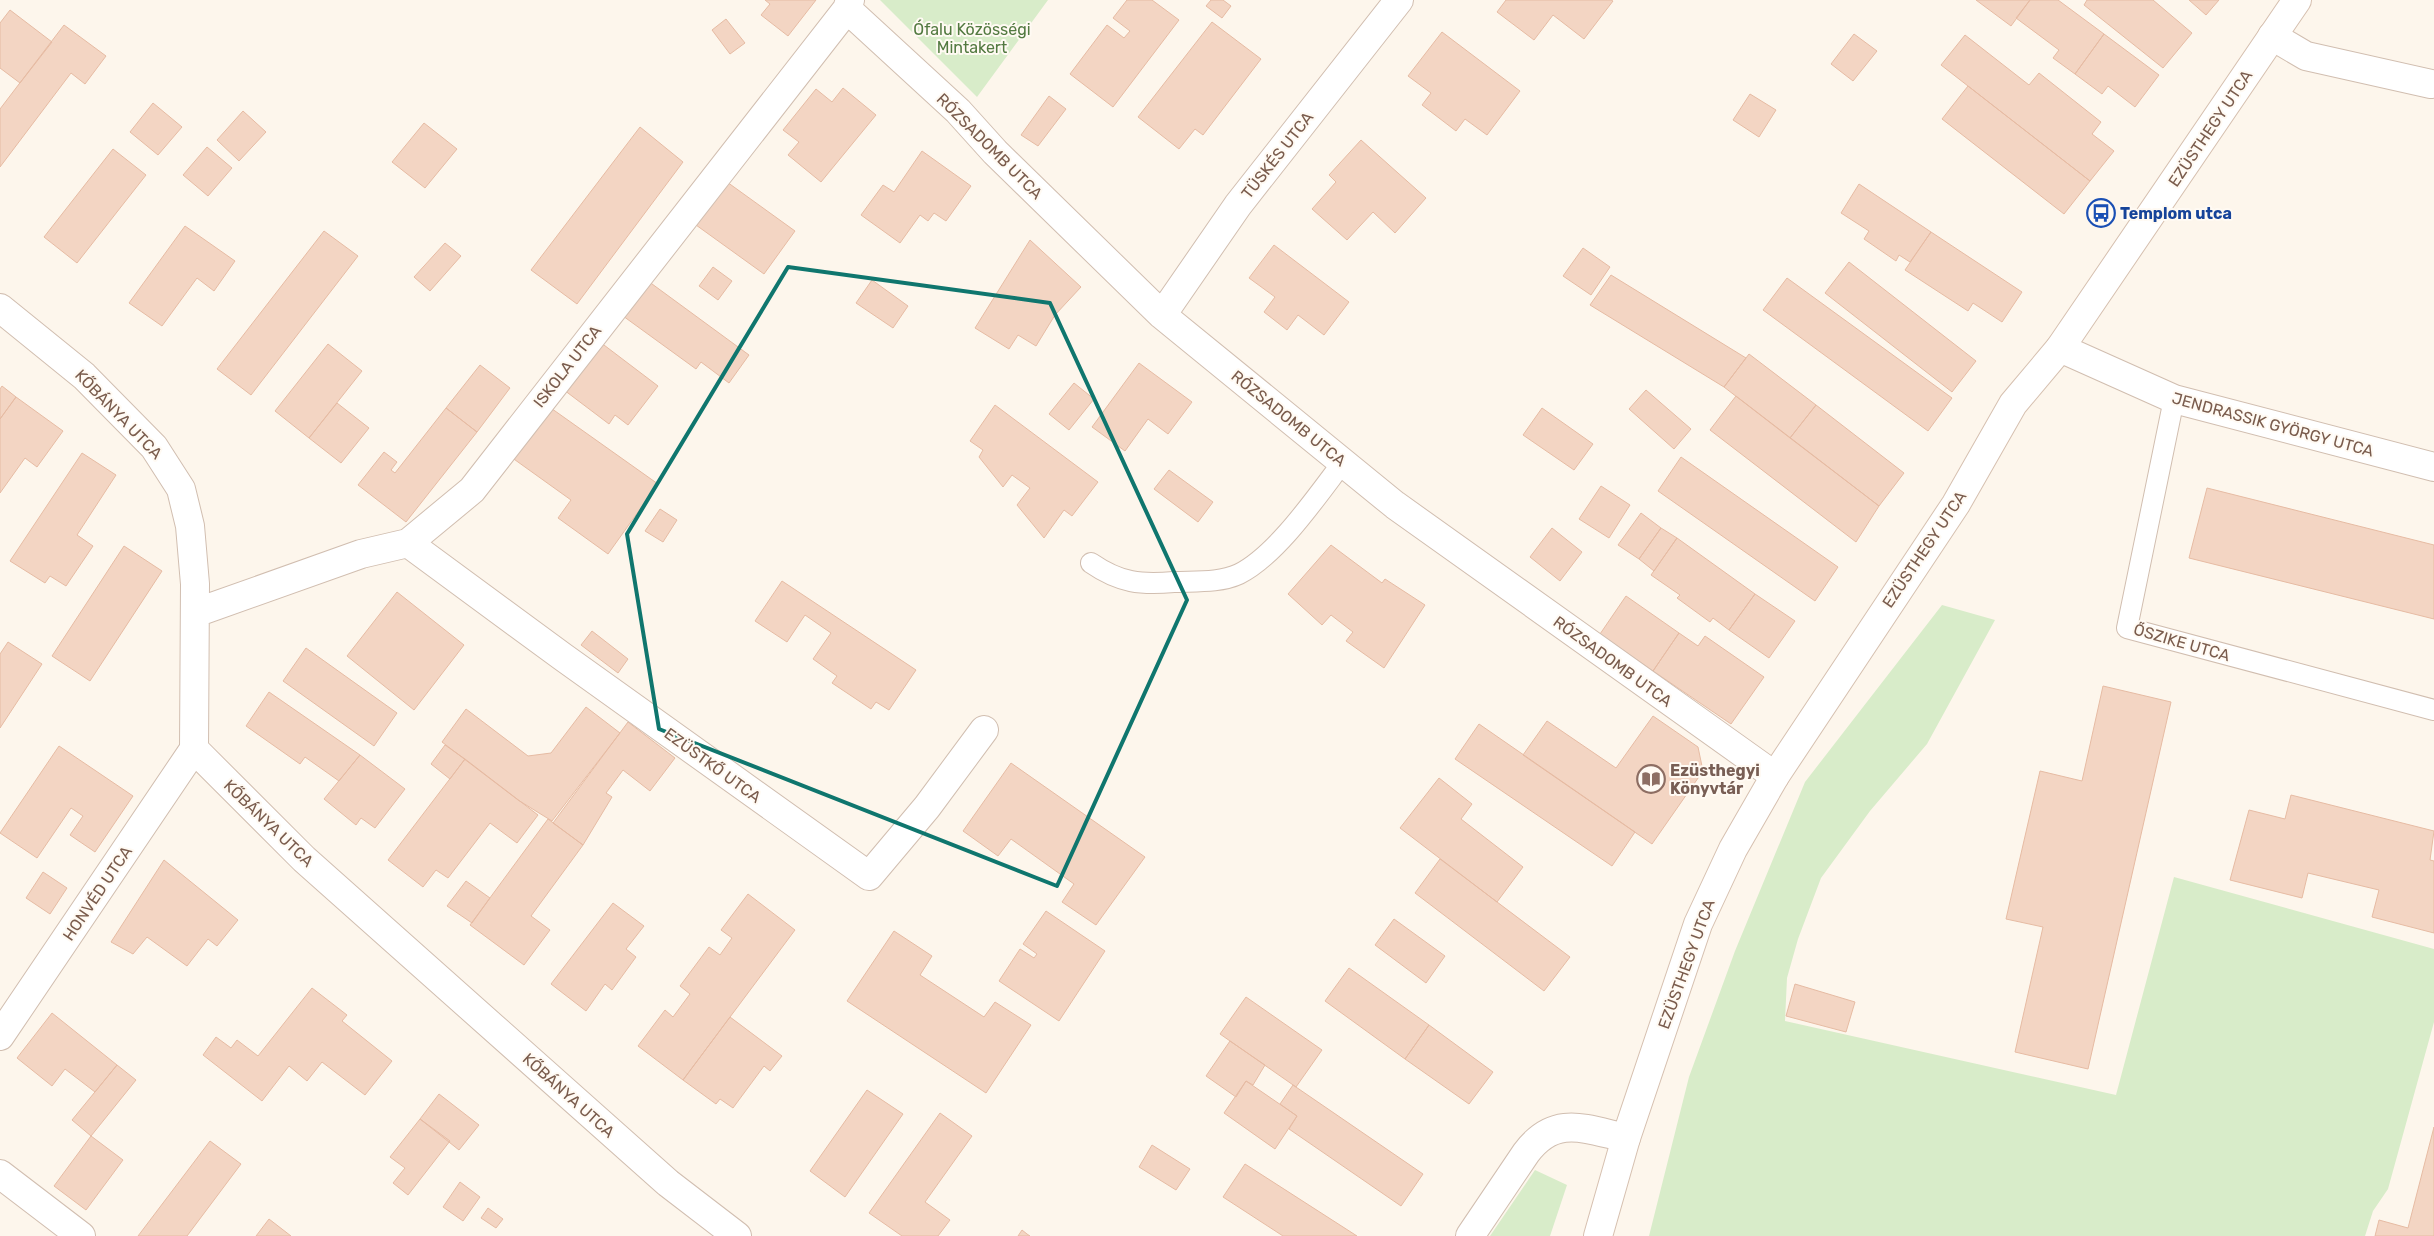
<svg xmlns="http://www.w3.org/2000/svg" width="2434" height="1236" viewBox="0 0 2434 1236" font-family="Rubik,sans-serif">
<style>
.green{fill:#d8ecc9}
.building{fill:#f3d5c3;stroke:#e6bba3}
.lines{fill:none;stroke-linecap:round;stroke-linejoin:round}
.lane-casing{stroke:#d1beb0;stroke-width:22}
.street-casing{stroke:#d1beb0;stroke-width:30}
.secondary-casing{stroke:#d6c0b0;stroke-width:30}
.lane{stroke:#fff;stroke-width:20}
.street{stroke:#fff;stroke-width:28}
.secondary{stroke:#fff;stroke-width:28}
.marked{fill:none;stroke:#0f766e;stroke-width:4;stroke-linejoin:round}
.labels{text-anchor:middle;stroke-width:4;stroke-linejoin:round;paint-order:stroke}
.park-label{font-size:16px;fill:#537a41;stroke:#fffaf3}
.street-label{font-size:16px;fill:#7a5c4d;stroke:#fffaf3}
.transit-label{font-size:16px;font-weight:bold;fill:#164399;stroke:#fffaf3;text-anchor:start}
.education-label{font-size:16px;font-weight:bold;fill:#785e54;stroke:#fffaf3;text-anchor:start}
</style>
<rect width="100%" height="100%" fill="#fdf6ec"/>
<path class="green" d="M880,0H1048L977,97Z
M1942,605L1995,620L1927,744L1870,811L1821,878L1798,939L1787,978L1785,1021L2116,1095L2174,877L2434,949V1022L2388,1189L2373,1211L2365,1236H1649L1689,1077L1735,951L1805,782Z
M1535,1170L1567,1185L1550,1236H1490Z"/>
<path class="building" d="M765,0H816L788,36L761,15L770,4Z
M1127,0H1152L1179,20L1113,107L1070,74L1107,25L1124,38L1130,31L1113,18Z
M1211,0H1223L1231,6L1222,18L1206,6Z
M1506,0H1611L1613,1L1584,39L1553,15L1534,40L1497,12Z
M1976,0H2030L2011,26Z
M2030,0H2058L2104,34L2075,74L2053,58L2059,50L2016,18Z
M2087,0H2153L2192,33L2163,68L2084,5Z
M2189,0H2219L2206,15Z
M10,10L52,42L20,83L0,68V23Z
M726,19L745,43L730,54L712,30Z
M1212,22L1261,59L1203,135L1195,129L1179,149L1138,117Z
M64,25L106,56L85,84L71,73L0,167V109Z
M1442,32L1520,91L1487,135L1465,119L1456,131L1422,105L1431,93L1408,76Z
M1854,34L1877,51L1853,81L1831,64Z
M2104,34L2159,75L2135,107L2108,86L2102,94L2075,74Z
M1965,35L2029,85L2039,73L2101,122L2092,134L2114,151L2090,181L1941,65Z
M1968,86L2090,181L2064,214L1942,119Z
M843,88L876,115L821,182L788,155L799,142L783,130L816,89L832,102Z
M1750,94L1776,110L1759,137L1733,120Z
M1049,96L1066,109L1038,146L1021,135Z
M153,103L182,127L158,155L130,132Z
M243,111L266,132L239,161L217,140Z
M424,123L457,149L425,188L392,162Z
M640,127L683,162L577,304L531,270Z
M1361,140L1426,198L1395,233L1373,212L1347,240L1312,209L1336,182L1329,175Z
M207,147L232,168L208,196L183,175Z
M113,149L146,175L77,263L44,237Z
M922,151L971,186L946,221L934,213L928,221L920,215L900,243L861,215L883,185L894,192Z
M727,182L795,231L764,274L696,225Z
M1859,184L1931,232L1910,262L1899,255L1896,261L1864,239L1869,231L1841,213Z
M185,226L235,261L214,291L197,278L162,326L129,303Z
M324,231L358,256L251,395L217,369Z
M1931,232L2022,292L2002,322L1973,303L1968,311L1905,270Z
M1030,240L1081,287L1055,315L1036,346L1018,335L1009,349L975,328Z
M445,243L461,256L430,291L414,277Z
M1274,245L1349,302L1324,335L1298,315L1287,330L1264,312L1275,297L1249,278Z
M1583,248L1610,267L1591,295L1563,276Z
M1849,262L1976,361L1952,392L1825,293Z
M713,267L732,281L718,300L699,286Z
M1611,275L1746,358L1724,387L1590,305Z
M1787,278L1952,398L1928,431L1763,310Z
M872,280L908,306L893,328L856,303Z
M648,281L749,355L729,383L701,362L696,369L623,316Z
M600,342L658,386L628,425L615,415L609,424L564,390Z
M328,344L362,371L309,438L275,411Z
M1749,354L1816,405L1790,438L1724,387Z
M1139,363L1192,402L1168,434L1148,419L1125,451L1092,427Z
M480,365L510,388L477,432L446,408Z
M1074,383L1094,399L1069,430L1049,414Z
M2,386L16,397L0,419V389Z
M1646,390L1691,429L1674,449L1629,409Z
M1736,396L1879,506L1856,542L1710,430Z
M16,397L63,431L37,467L25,458L0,493V419Z
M337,403L369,428L341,463L309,438Z
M995,405L1098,482L1072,516L1064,510L1044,538L1017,505L1030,488L1012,475L1003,487L979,457L983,450L970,441Z
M1816,405L1904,473L1879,506L1790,438Z
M548,406L658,484L608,554L558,518L571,500L511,457Z
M446,408L477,432L406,522L358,485L384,452L397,462L391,470L395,473Z
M1542,408L1593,444L1574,470L1523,435Z
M82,453L116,475L77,535L93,546L66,586L50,576L45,583L10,561Z
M1681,457L1838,567L1815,601L1658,491Z
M1169,470L1213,502L1198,522L1154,489Z
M1601,486L1630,505L1609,538L1579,519Z
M2207,488L2434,545V619L2189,558Z
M660,509L677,520L663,542L645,531Z
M1641,513L1661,528L1639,559L1618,545Z
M1552,528L1582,552L1560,581L1530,557Z
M1661,528L1677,538L1654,571L1639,559Z
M1677,538L1755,594L1729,630L1713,618L1710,622L1677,598L1680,595L1651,575Z
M1331,545L1382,583L1385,579L1425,605L1384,668L1346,641L1353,632L1331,615L1322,625L1288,594Z
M124,546L162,571L90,681L52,656Z
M782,581L916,670L889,710L876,702L871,709L832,683L837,676L813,659L831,633L805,615L787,642L755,621Z
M397,592L464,645L414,710L347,656Z
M1755,594L1795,621L1769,658L1729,630Z
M1626,596L1679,633L1653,671L1600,634Z
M592,631L628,659L618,673L581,645Z
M1679,633L1698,646L1705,636L1764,677L1731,724L1653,671Z
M8,642L42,664L0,728V654Z
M306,648L397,713L374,746L283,681Z
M2103,686L2171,702L2088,1069L2015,1052L2043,927L2006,919L2040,771L2082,781Z
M269,692L360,755L339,781L305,757L300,764L246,726Z
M586,707L620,733L552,821L518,800L442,742L466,709L528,756L551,753Z
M1653,716L1698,747L1703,771L1652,844L1523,755L1547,721L1616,768Z
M628,722L675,758L650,791L623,770L606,793L612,797L583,845L553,823Z
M1479,724L1635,832L1612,866L1455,759Z
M445,745L465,759L450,779L431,764Z
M59,746L133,796L95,852L70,835L83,816L71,808L37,858L0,833Z
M360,755L405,789L375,828L361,818L356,825L324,799Z
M465,759L538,815L517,843L490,823L448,878L436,870L423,887L388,860Z
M1011,763L1145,857L1096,925L1062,902L1074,884L1011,839L998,856L963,831Z
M1439,778L1472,804L1461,819L1523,867L1497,902L1400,828Z
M2291,795L2434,831L2430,860L2434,861V933L2372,917L2379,890L2308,873L2302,898L2230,880L2249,810L2285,819Z
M548,819L583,845L531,916L550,930L524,965L470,925Z
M1440,859L1570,957L1544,991L1415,893Z
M164,860L238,920L217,946L208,939L187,966L147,937L133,954L111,942Z
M43,872L67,888L50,914L26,898Z
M466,881L490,898L472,923L447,906Z
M748,894L795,930L683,1080L638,1046L665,1010L673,1017L690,994L680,986L709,947L720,955L732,938L721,930Z
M613,903L644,926L626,949L636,957L612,990L605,984L586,1011L551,984Z
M1046,911L1105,951L1059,1021L999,981L1020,949L1034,958L1037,954L1023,944Z
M1394,919L1445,956L1426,983L1375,945Z
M894,931L932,956L920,975L984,1017L995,1002L1031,1025L986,1093L847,1001Z
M1349,968L1429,1025L1405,1059L1325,1001Z
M1795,984L1855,1002L1846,1032L1786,1016Z
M312,988L347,1015L342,1021L392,1061L365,1095L322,1062L307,1081L289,1066L262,1101L203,1055L216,1037L231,1048L237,1040L258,1056Z
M1246,997L1322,1050L1296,1087L1220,1034Z
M52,1013L117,1065L95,1092L65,1069L52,1086L17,1058Z
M730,1017L782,1056L770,1071L764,1066L733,1108L720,1099L716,1104L683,1080Z
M1429,1025L1493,1072L1469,1104L1405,1059Z
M1230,1041L1265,1065L1253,1085L1246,1081L1236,1097L1206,1076Z
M117,1065L136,1080L91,1136L72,1120Z
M1246,1081L1297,1116L1275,1149L1224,1113Z
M1293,1085L1423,1174L1401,1206L1289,1129L1297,1116L1280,1104Z
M867,1090L903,1114L845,1197L810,1171Z
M439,1094L479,1125L459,1150L420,1119Z
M940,1113L972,1136L925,1202L950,1220L938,1236H902L869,1213Z
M420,1119L450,1141L408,1195L393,1183L405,1168L390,1157Z
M2434,1127V1236H2375L2379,1220L2408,1228Z
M91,1136L123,1160L86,1210L54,1186Z
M210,1141L241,1164L187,1236H138Z
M1152,1145L1190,1169L1176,1190L1139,1167Z
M1245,1164L1357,1236H1283L1223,1197Z
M460,1182L480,1197L463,1221L443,1207Z
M488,1208L503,1219L496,1228L481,1218Z
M269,1219L291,1236H256Z
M1022,1230L1027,1234L1030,1236H1018Z"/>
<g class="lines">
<defs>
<path id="lane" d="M2174,399L2127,628L2434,710
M1091,563C1120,583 1141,585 1174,582C1195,581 1220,583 1239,574C1277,555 1317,496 1343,462"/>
<path id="street" d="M847,9L958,111L995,152L1162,315L1395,505L1775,776
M2272,36L2306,56L2431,84
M0,308L84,376L154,447L181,489L190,526L195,584L194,749L304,859L668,1183L737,1236
M1162,315L1238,205L1399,0
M2060,348L2174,399L2434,467
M408,543L563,657L869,876L927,807L984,730
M195,613L361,554L408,543L472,490L847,9L850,0
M0,1036L194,749
M0,1174L81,1236
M1470,1236L1526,1153C1555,1114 1585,1129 1626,1138"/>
<path id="secondary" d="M1598,1236L1626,1138L1698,924L1733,849L1775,776L1956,504L2013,404L2060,348L2297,0"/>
</defs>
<use href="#lane" class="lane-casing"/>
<use href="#street" class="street-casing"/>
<use href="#secondary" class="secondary-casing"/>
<use href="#lane" class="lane"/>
<use href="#street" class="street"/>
<use href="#secondary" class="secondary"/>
</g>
<path class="marked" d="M788,267L1050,303L1187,600L1057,886L659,729L627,534Z"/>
<defs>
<symbol id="bus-ring" viewBox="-11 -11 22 22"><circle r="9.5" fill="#fffaf3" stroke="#1a4fb4" stroke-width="1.5"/><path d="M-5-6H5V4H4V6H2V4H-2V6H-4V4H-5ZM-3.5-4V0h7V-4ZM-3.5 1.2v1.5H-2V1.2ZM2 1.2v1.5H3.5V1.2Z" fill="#1a4fb4"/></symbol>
<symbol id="library-ring" viewBox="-11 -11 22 22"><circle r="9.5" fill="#fffaf3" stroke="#8d6e63" stroke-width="1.5"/><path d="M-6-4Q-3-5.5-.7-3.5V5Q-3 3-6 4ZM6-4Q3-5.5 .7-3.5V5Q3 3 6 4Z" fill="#8d6e63"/></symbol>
</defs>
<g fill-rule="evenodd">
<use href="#bus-ring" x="2085" y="197" width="32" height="32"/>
<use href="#library-ring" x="1635" y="763" width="32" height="32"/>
</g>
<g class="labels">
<g class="park-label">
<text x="972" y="35">Ófalu Közösségi<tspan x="972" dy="18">Mintakert</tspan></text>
</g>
<g class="street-label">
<text transform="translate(2210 128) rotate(-56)" y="6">EZÜSTHEGY UTCA</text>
<text transform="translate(990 146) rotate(45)" y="6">RÓZSADOMB UTCA</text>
<text transform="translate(1277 155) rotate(-52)" y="6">TÜSKÉS UTCA</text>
<text transform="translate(567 366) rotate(-52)" y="6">ISKOLA UTCA</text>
<text transform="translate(119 414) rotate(46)" y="6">KŐBÁNYA UTCA</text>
<text transform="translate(1289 418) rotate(39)" y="6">RÓZSADOMB UTCA</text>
<text transform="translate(2273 424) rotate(15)" y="6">JENDRASSIK GYÖRGY UTCA</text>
<text transform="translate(1924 549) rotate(-56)" y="6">EZÜSTHEGY UTCA</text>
<text transform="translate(2182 642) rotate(16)" y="6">ŐSZIKE UTCA</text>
<text transform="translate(1613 661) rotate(36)" y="6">RÓZSADOMB UTCA</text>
<text transform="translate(713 765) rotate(36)" y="6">EZÜSTKŐ UTCA</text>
<text transform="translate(269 823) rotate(44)" y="6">KŐBÁNYA UTCA</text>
<text transform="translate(97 893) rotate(-56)" y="6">HONVÉD UTCA</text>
<text transform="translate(1686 964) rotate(-70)" y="6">EZÜSTHEGY UTCA</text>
<text transform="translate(569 1095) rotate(42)" y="6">KŐBÁNYA UTCA</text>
</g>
<g class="transit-label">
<text x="2120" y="219">Templom utca</text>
</g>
<g class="education-label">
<text x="1670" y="776">Ezüsthegyi<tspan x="1670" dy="18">Könyvtár</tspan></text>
</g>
</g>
</svg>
